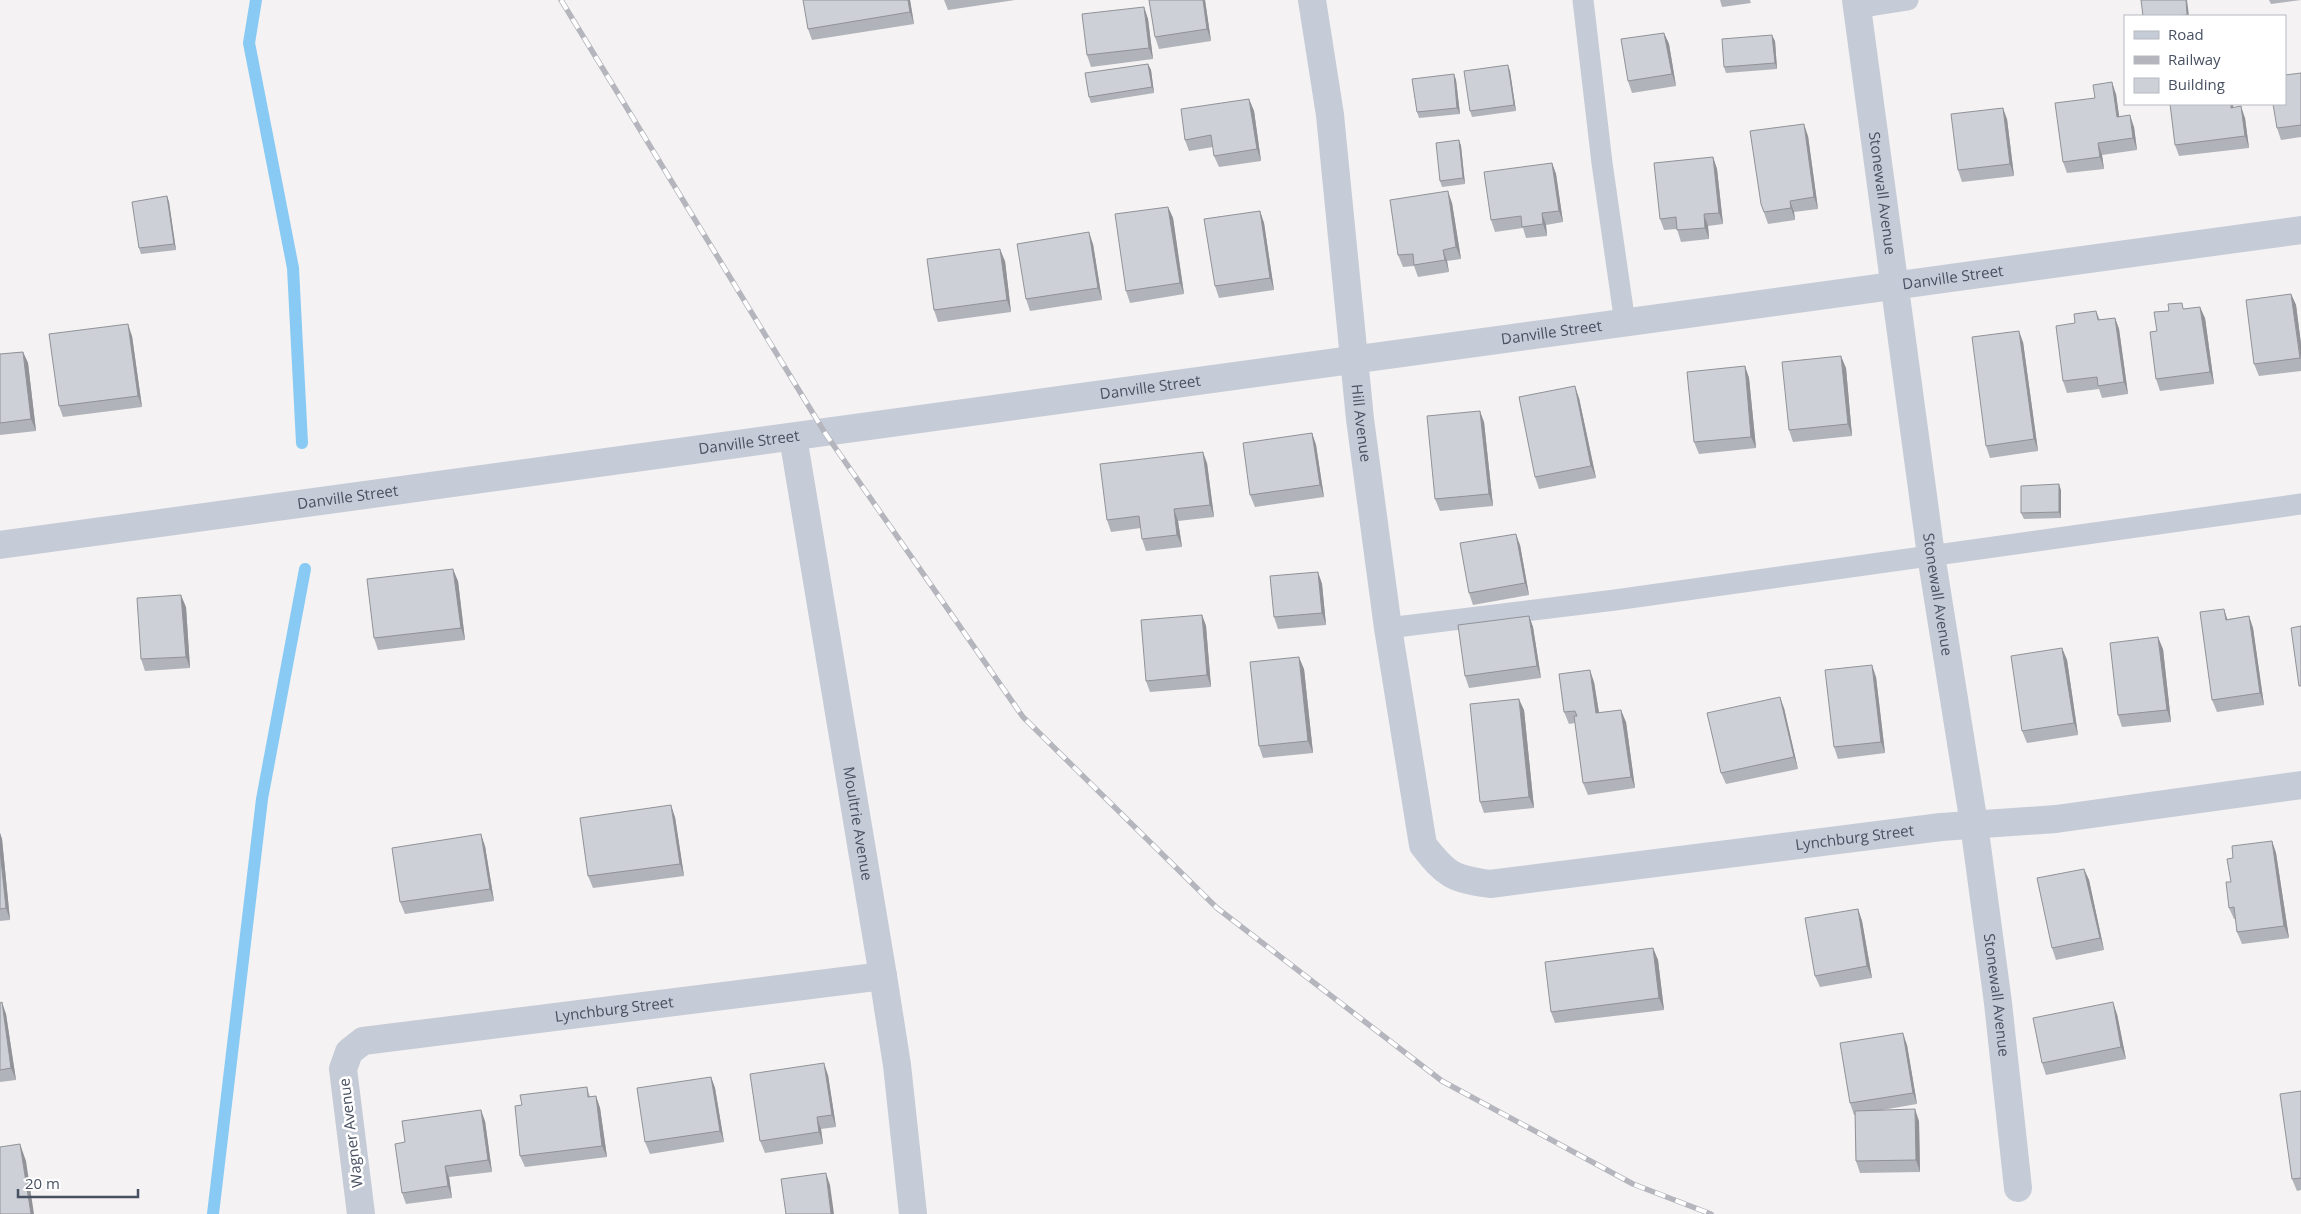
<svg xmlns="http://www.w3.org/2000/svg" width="2301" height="1214" viewBox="0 0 2301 1214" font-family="'Open Sans',sans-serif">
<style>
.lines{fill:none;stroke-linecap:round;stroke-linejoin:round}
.stream{stroke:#89caf4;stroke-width:12}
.service{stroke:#c5cbd7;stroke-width:21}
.minor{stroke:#c5cbd7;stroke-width:28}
.tertiary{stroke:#c5cbd7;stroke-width:28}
.rail-casing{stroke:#b4b5bd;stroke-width:5.5}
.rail{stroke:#fff;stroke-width:4;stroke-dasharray:11;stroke-linecap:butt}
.wall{fill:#b1b3ba}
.shaded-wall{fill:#909297}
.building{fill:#ced0d8;stroke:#909297}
.labels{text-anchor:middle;stroke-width:5;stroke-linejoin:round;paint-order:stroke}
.street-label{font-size:15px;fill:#485162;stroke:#fff}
</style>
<rect width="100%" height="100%" fill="#f4f2f2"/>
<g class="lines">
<path class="stream" d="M256,0L249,43L293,268L302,443
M213,1214L262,799L305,569"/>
<path class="service" d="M1583,0L1602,163L1625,323
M1857,8L1908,0
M1388,628L1615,600L2301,504"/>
<g class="minor">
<path id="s1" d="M1312,0L1330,115L1360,419L1388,628L1423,845C1446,875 1453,879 1490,884L1941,827L2056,819L2301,785"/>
<path id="s2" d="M1856,0L1931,555L1974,824L1998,1003L2018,1188"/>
<path id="s3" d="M793,437L883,976L897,1065L913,1214"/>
<path id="s4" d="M361,1214L343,1069L349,1052L363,1041L883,976"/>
</g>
<path class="tertiary" id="s5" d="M0,545L2301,230"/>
<defs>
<path id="rail" d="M561,0L825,433L1023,717L1217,908L1442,1081L1633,1184L1711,1214"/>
</defs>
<use href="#rail" class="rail-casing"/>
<use href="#rail" class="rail"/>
</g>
<path class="wall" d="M803,0H910L914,24L812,40L808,29Z
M944,0H1015L948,10Z
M1205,0L1211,41L1159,49L1155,37Z
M1720,0H1750L1751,3L1722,7Z
M2269,0H2301L2271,4Z
M1144,7L1148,19L1153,59L1091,67L1087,55Z
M1664,33L1669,44L1676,86L1632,93L1628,81Z
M1775,41L1777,69L1726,73L1724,67Z
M1148,64L1151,70L1154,93L1091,103L1089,97Z
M1510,71L1516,111L1472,117L1470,111Z
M2301,73V137L2281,140L2277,128Z
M1454,74L1456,80L1460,114L1419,118L1417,112Z
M2116,94L2119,117L2134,127L2137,150L2102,155L2104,169L2067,173L2063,162L2095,98Z
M1249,99L1254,111L1261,161L1219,167L1214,156L1213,147L1189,151L1185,140Z
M2234,108L2245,118L2249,148L2179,156L2175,145Z
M2007,119L2014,176L1962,182L1958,170Z
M1808,136L1818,209L1794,212L1795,220L1768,224L1761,204Z
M1459,140L1461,146L1465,184L1442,187L1440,181Z
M1713,157L1717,169L1723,224L1708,226L1709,239L1681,242L1677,229L1664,230L1660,219Z
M1552,163L1556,174L1563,222L1546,225L1547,236L1526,238L1523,228L1495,232L1491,220Z
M167,196L169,202L176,250L141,254L139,248Z
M1452,203L1461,259L1447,261L1449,272L1418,277L1414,266L1403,267L1398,255Z
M1168,207L1173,218L1184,294L1130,303L1126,291Z
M1260,211L1264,223L1274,290L1219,298L1215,286Z
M1093,244L1102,300L1030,311L1026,299Z
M1005,261L1011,312L938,322L934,310Z
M2291,294L2296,305L2301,344V371L2259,376L2254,364Z
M2185,309L2205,318L2214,384L2160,391L2156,379L2157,331Z
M2096,311L2100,320L2115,318L2119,329L2128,394L2102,398L2099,389L2067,393L2063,381L2075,323Z
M132,336L142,407L63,417L59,406Z
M2023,342L2038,451L1990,458L1986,446Z
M23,352L28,363L36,431L0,435V354Z
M1745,366L1749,378L1756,448L1699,454L1694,442Z
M1846,368L1852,436L1793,442L1789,430Z
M1579,398L1596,478L1539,489L1535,477Z
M1484,422L1493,506L1440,511L1435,499Z
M1312,433L1316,445L1324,497L1255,507L1250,495Z
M1207,463L1214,517L1178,521L1182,547L1146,551L1142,539L1141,528L1111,532L1107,520Z
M2061,490V518L2024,519L2021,513Z
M1520,545L1529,595L1473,605L1469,593Z
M1318,572L1322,584L1326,625L1278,629L1274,617Z
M458,581L465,640L378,650L374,638Z
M186,607L190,668L145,671L141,659Z
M1202,615L1206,626L1211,687L1150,692L1146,681Z
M1529,616L1533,627L1541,678L1469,688L1465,676Z
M2249,616L2253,628L2264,705L2217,712L2212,700L2228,619Z
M2062,648L2067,660L2078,735L2027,743L2022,731Z
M2163,649L2171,722L2122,727L2118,715Z
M1304,669L1313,753L1263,758L1259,746Z
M1876,677L1885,753L1838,759L1834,747Z
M1594,682L1599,713L1626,722L1635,788L1588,795L1583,783L1575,723L1569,724L1564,712Z
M1784,708L1798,769L1726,784L1721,773Z
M1524,710L1534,808L1484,813L1480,802Z
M675,817L684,876L593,888L588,876Z
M0,833L2,839L10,920L0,921Z
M2272,841L2276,853L2289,938L2242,944L2237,932L2236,919H2234L2229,908L2233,858Z
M485,846L494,901L405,914L400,902Z
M2084,869L2089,880L2104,950L2056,960L2052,948Z
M1858,909L1862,921L1872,978L1820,987L1815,976Z
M1653,948L1658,960L1664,1010L1555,1023L1551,1012Z
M0,1003L6,1014L16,1080L0,1082Z
M2117,1014L2126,1059L2046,1075L2042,1063Z
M1907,1045L1917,1104L1882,1110L1919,1121L1920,1172L1860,1173L1856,1161L1855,1115H1854L1850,1103Z
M828,1075L836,1127L821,1129L823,1144L765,1153L760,1141Z
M711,1077L715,1088L724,1142L650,1154L645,1142Z
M587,1087L590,1097L596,1096L600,1108L607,1157L525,1167L520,1156L522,1105Z
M2301,1091V1190L2297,1191L2292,1179Z
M485,1121L492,1172L449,1177L452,1198L406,1204L402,1193L405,1142Z"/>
<path class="shaded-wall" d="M908,0H910L914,24L910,12Z
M1203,0H1205L1211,41L1207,29Z
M2186,0H2187L2189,16H2188L2187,15Z
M1144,7L1148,19L1153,59L1149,48Z
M1664,33L1669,44L1676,86L1672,74Z
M1772,35L1775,41L1777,69L1775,63Z
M1148,64L1151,70L1154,93L1152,87Z
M1508,65L1510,71L1516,111L1514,105Z
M1454,74L1456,80L1460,114L1457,108Z
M2112,82L2116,94L2121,129L2117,117Z
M1249,99L1254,111L1261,161L1257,149Z
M2231,104H2233L2235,120L2231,108Z
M2241,106L2245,118L2249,148L2245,136Z
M2003,108L2007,119L2014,176L2010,164Z
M2130,115L2134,127L2137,150L2133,138Z
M1804,124L1808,136L1818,209L1814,197Z
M1459,140L1461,146L1465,184L1463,178Z
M2098,143L2102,155L2104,169L2100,157Z
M1713,157L1717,169L1723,224L1719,213Z
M1552,163L1556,174L1563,222L1559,211Z
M1448,191L1452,203L1461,259L1456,247Z
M167,196L169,202L176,250L174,244Z
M1790,201L1794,212L1795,220L1791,208Z
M1168,207L1173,218L1184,294L1180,283Z
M1260,211L1264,223L1274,290L1270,278Z
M1542,213L1546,225L1547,236L1543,224Z
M1704,214L1708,226L1709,239L1705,228Z
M1089,232L1093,244L1102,300L1098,288Z
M1000,249L1005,261L1011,312L1007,300Z
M1443,250L1447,261L1449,272L1445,260Z
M2291,294L2296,305L2301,344V360Z
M2200,307L2205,318L2214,384L2210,372Z
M2115,318L2119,329L2128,394L2124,382Z
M128,324L132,336L142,407L138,396Z
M2019,331L2023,342L2038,451L2034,439Z
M23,352L28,363L36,431L31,419Z
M1841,356L1846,368L1852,436L1848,424Z
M1745,366L1749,378L1756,448L1751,437Z
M1575,386L1579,398L1596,478L1591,466Z
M1480,411L1484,422L1493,506L1489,494Z
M1312,433L1316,445L1324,497L1320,485Z
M1203,452L1207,463L1214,517L1210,505Z
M2059,484L2061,490V518L2059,512Z
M1174,509L1178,521L1182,547L1177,535Z
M1516,534L1520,545L1529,595L1525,583Z
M453,569L458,581L465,640L461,628Z
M1318,572L1322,584L1326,625L1322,613Z
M181,595L186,607L190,668L186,657Z
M2224,609L2228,621L2226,620Z
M1202,615L1206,626L1211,687L1207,675Z
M1529,616L1533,627L1541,678L1537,666Z
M2249,616L2253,628L2264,705L2260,693Z
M2158,637L2163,649L2171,722L2167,710Z
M2062,648L2067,660L2078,735L2074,723Z
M1299,657L1304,669L1313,753L1308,741Z
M1872,665L1876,677L1885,753L1881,742Z
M1590,670L1594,682L1601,725L1596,713Z
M1780,697L1784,708L1798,769L1794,757Z
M1519,699L1524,710L1534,808L1529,797Z
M1621,710L1626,722L1635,788L1631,777Z
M671,805L675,817L684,876L680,864Z
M0,833L2,839L10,920L6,908L0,850Z
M481,834L485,846L494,901L490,889Z
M2272,841L2276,853L2289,938L2284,926Z
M2084,869L2089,880L2104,950L2100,938Z
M1858,909L1862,921L1872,978L1867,966Z
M1653,948L1658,960L1664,1010L1659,998Z
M2,1002L6,1014L16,1080L11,1068Z
M2113,1002L2117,1014L2126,1059L2121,1047Z
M1903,1033L1907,1045L1917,1104L1913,1093Z
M824,1063L828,1075L836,1127L832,1115Z
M711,1077L715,1088L724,1142L720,1131Z
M596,1096L600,1108L607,1157L602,1146Z
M1915,1109L1919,1121L1920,1172L1916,1160Z
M481,1110L485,1121L492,1172L488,1160Z
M817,1117L821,1129L823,1144L819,1132Z
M20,1144L26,1161L34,1214H31Z
M445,1166L449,1177L452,1198L448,1186Z
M826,1173L830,1185L834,1214H831Z"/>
<path class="building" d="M803,0H908L910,12L808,29Z
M1149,0H1203L1207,29L1155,37Z
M2141,0H2186L2187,15L2172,16H2143Z
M1144,7L1149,48L1087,55L1082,14Z
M1664,33L1672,74L1628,81L1621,39Z
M1772,35L1775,63L1724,67L1722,39Z
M1148,64L1152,87L1089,97L1085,73Z
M1508,65L1514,105L1470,111L1464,71Z
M2301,73V125L2277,128L2273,104H2285V75Z
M1454,74L1457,108L1417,112L1412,79Z
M2112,82L2117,117L2130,115L2133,138L2098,143L2100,157L2063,162L2055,103L2095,98L2093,85Z
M1249,99L1257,149L1214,156L1211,135L1185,140L1181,109Z
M2170,104H2231V108L2241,106L2245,136L2175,145Z
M2003,108L2010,164L1958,170L1951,114Z
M1804,124L1814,197L1790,201L1791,208L1764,212L1761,204L1750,131Z
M1459,140L1463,178L1440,181L1436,143Z
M1713,157L1719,213L1704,214L1705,228L1677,230L1676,217L1660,219L1654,163Z
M1552,163L1559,211L1542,213L1543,224L1522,227L1521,216L1491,220L1484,172Z
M1448,191L1456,247L1443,250L1445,260L1414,265L1413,254L1398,255L1390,200Z
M167,196L174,244L139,248L132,202Z
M1168,207L1180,283L1126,291L1115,214Z
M1260,211L1270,278L1215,286L1204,219Z
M1089,232L1098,288L1026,299L1017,244Z
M1000,249L1007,300L934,310L927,259Z
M2291,294L2300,358L2254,364L2246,300Z
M2182,303L2183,309L2200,307L2210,372L2156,379L2150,332L2157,331L2154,312L2169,311L2168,304Z
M2096,311L2098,320L2115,318L2124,382L2098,386L2097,377L2063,381L2056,326L2075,323L2074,314Z
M128,324L138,396L59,406L49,334Z
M2019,331L2034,439L1986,446L1972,337Z
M23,352L31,419L0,423V354Z
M1841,356L1848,424L1789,430L1782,362Z
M1745,366L1751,437L1694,442L1687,372Z
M1575,386L1591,466L1535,477L1519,397Z
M1480,411L1489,494L1435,499L1427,416Z
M1312,433L1320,485L1250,495L1243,443Z
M1203,452L1210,505L1174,509L1177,535L1142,539L1139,516L1107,520L1100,464Z
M2059,484V512L2021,513V486Z
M1516,534L1525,583L1469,593L1460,543Z
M453,569L461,628L374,638L367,579Z
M1318,572L1322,613L1274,617L1270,576Z
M181,595L186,657L141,659L137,598Z
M2224,609L2226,620L2249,616L2260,693L2212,700L2200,612Z
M1202,615L1207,675L1146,681L1141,620Z
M1529,616L1537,666L1465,676L1458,625Z
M2301,626V686H2299L2291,628Z
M2158,637L2167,710L2118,715L2110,643Z
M2062,648L2074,723L2022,731L2011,656Z
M1299,657L1308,741L1259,746L1250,662Z
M1872,665L1881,742L1834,747L1825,670Z
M1590,670L1596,713L1621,710L1631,777L1583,783L1574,716H1577L1575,711L1564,712L1559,674Z
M1780,697L1794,757L1721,773L1707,713Z
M1519,699L1529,797L1480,802L1470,704Z
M671,805L680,864L588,876L580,818Z
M481,834L490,889L400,902L392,848Z
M2272,841L2284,926L2237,932L2234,907L2229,908L2226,882H2231L2227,859L2233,858L2232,846Z
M0,850L6,908L0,909Z
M2084,869L2100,938L2052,948L2037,878Z
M1858,909L1867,966L1815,976L1805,918Z
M1653,948L1659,998L1551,1012L1545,962Z
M2,1002L11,1068L0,1070V1003Z
M2113,1002L2121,1047L2042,1063L2033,1018Z
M1903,1033L1913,1093L1850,1103L1840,1043Z
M824,1063L832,1115L817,1117L819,1132L760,1141L750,1074Z
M711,1077L720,1131L645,1142L637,1088Z
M587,1087L588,1097L596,1096L602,1146L520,1156L515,1106L522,1105L520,1095Z
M2301,1091V1178L2292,1179L2280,1094Z
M1915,1109L1916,1160L1856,1161L1855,1111Z
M481,1110L488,1160L445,1166L448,1186L402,1193L395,1144L405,1142L402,1121Z
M20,1144L31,1214H0V1147Z
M826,1173L831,1214H786L781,1179Z"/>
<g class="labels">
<g class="street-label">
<text dy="5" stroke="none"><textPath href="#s2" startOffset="195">Stonewall Avenue</textPath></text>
<text dy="5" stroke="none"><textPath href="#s5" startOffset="1971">Danville Street</textPath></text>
<text dy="5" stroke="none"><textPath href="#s5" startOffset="1566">Danville Street</textPath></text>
<text dy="5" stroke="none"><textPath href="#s5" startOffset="1161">Danville Street</textPath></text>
<text dy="5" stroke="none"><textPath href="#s1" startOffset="426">Hill Avenue</textPath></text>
<text dy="5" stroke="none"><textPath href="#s5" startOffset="756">Danville Street</textPath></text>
<text dy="5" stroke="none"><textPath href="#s5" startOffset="351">Danville Street</textPath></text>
<text dy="5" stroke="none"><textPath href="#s2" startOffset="600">Stonewall Avenue</textPath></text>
<text dy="5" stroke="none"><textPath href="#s3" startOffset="392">Moultrie Avenue</textPath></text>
<text dy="5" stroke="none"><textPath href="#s1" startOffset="1301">Lynchburg Street</textPath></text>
<text dy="5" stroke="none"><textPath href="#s2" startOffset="1005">Stonewall Avenue</textPath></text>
<text dy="5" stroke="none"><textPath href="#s4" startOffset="435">Lynchburg Street</textPath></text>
<text transform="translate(351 1133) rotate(-97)" y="5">Wagner Avenue</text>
</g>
</g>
<rect x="2124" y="15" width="162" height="90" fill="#ffffff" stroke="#b6b9c0"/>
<rect x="2134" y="31" width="25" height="8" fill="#c5cbd7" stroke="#b6b9c0"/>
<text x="2168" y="40" font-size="15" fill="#485162">Road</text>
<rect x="2134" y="56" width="25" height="8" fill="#b4b5bd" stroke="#b6b9c0"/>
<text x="2168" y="65" font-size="15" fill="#485162">Railway</text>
<rect x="2134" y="78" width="25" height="15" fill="#ced0d8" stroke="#b6b9c0"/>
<text x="2168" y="90" font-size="15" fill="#485162">Building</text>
<path d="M18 1189v8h120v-8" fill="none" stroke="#485162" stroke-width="2.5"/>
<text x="25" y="1189" font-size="15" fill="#485162" stroke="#ffffff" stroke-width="4" paint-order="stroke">20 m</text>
</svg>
